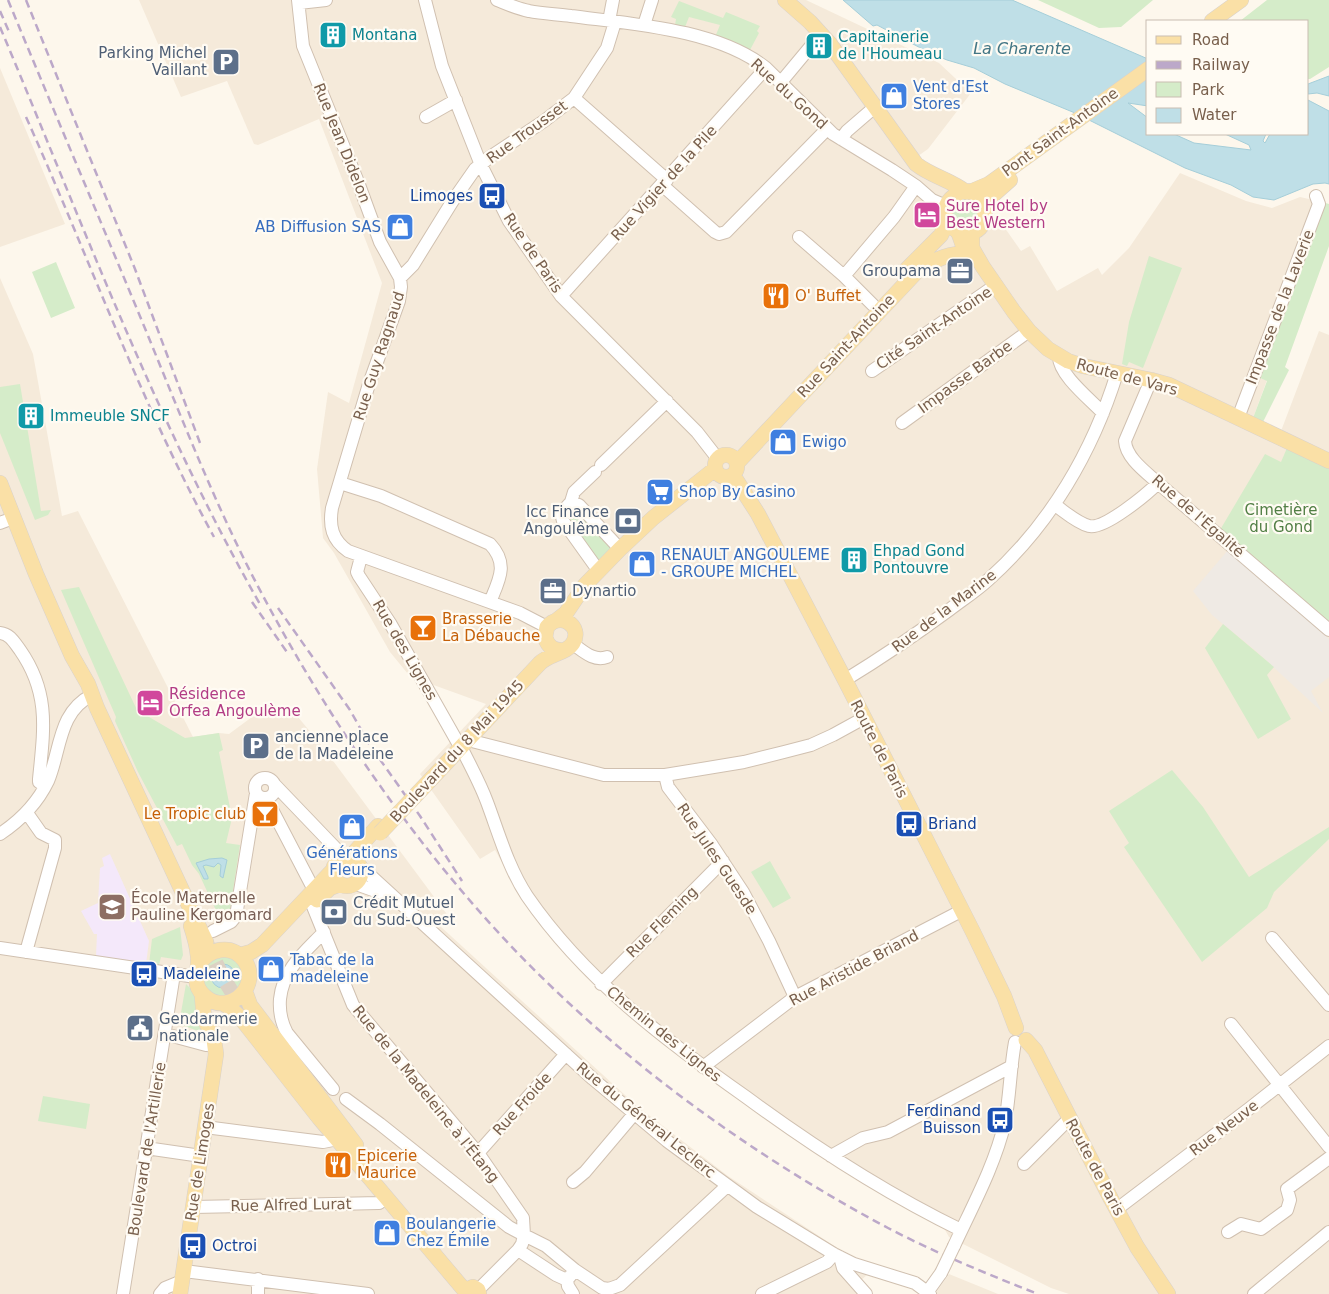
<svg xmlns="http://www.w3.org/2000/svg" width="1329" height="1294" viewBox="0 0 1329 1294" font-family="'DejaVu Sans',sans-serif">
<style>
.residential{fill:#f5eada}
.industrial{fill:#efeae4}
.education{fill:#f4e8fa}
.green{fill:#d5ecc9}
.water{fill:#bfdfe7;stroke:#a5ced9}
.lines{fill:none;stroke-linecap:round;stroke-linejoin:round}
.major-tunnel{stroke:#dcd1c4;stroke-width:15;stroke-dasharray:15 8;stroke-linecap:butt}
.minor-casing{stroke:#d0c0b0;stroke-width:14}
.major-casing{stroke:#d9d2cd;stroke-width:16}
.minor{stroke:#fff;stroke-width:12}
.major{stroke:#fae0a6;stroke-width:15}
.rail{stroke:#bca8c9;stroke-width:2.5;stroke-dasharray:8 5;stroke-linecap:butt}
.minor-bridge-casing{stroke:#d0c0b0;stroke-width:14;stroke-linecap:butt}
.major-bridge-casing{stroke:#d9d2cd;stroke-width:16;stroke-linecap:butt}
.minor-bridge{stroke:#fff;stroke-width:12}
.major-bridge{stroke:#fae0a6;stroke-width:15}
.labels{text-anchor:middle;stroke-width:4.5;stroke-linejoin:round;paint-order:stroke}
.culture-label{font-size:15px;fill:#0d838f;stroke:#fffbf3;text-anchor:start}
.service-label{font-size:15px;fill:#4e5e75;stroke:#fffbf3;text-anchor:start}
.shop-label{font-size:15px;fill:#366cbe;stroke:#fffbf3;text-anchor:start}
.street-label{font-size:15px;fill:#79604d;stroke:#fffbf3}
.transit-label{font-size:15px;fill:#164399;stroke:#fffbf3;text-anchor:start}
.hotel-label{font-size:15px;fill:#b23c85;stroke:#fffbf3;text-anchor:start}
.food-label{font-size:15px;fill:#c56008;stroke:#fffbf3;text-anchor:start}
.park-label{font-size:15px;fill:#527f45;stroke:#fffbf3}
.education-label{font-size:15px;fill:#785e54;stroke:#fffbf3;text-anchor:start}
.water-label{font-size:16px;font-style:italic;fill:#437685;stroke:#fffbf3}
</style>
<rect width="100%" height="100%" fill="#fdf7ec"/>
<path class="residential" d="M139,0H806L939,63L971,93L928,149L918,156L925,164L951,174L1007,231L1021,251L1030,246L1057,291L1098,268L1102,275L1129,248L1180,173L1246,201L1272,208L1300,197L1322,202L1258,378L1267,380L1253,418L1281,431L1319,331L1329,335V1294H1069L1051,1288L949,1237L945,1230L790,1133L661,1043L585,976L525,903L495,850L480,859L420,774L486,704L417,679L408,674L390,652L334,553L323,538L317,469L328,392L349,403L382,283L319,119L258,145L254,144L227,81L181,97Z
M0,68L65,224L0,247Z
M0,278L33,354L62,516L78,511L193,737L219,733L229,734L268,705L282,706L293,711L322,746L449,917L440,926L637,1106L728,1176L851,1257L868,1274L859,1282L872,1294H0Z
M949,1274L998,1294H935Z"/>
<path class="industrial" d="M1229,549L1329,639V677L1311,691L1323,713L1256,651L1212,615L1193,591Z"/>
<path class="education" d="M110,854L149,941L146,964L96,956L97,934H94L81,911L98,903L100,868L104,866L102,858Z"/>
<path class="green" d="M1038,0H1153L1121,27L1099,28Z
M1267,0H1329V67L1310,79H1308V21H1240Z
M679,1L723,18L726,12L760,26L757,31L759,33L750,50L715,37L720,25L689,17L685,27L675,25L676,19L671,17Z
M958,199H975L981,219L966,228L952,219V205Z
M1322,202L1329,204V246L1285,367L1289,370L1263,422L1253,418L1267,381L1260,378Z
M1149,256L1182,268L1143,368L1129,362L1127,366L1122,364L1129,322Z
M56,262L75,308L51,318L32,272Z
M20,384L41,511L51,510L48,515L35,520L0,433V387Z
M1287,448L1329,467V625L1220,530L1265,454L1281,462Z
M575,507L615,549L599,565L565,518L566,511Z
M79,587L137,710L185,738L219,733L223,750L219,752L232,818L226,843L240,845L230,910L228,915L220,919L199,874L192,865L182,844L177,846L138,772L115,721L116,717L61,590Z
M1223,624L1274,667L1267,675L1291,719L1258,739L1205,648Z
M1172,770L1203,807L1249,877L1329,827V839L1274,892L1267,908L1202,962L1124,847L1129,843L1109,811Z
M770,861L791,898L773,908L751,872Z
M180,927L183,955L181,960L161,957L159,965L149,964L152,939Z
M213,957H233L244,973L238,993L218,998L202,985L206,962Z
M186,984L190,988L199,1003L198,1021L201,1032L179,1024Z
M43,1096L90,1104L86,1129L38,1121Z"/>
<path class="water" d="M843,0H1012L1148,59V106L1128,103L1148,118V134H1174L1194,143L1251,150L1249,145L1225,134H1266L1263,141L1265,143L1270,134H1308V100L1329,111V184L1325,183L1313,184L1274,200L1253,197L1231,185L1185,168L1075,113L1005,84L974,68L947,60L930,53L877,25L873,26Z
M1329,76V96L1317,93L1308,94V84Z
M209,859L222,858L227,860L223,878L220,876L221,865L218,863L214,867L206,865L203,866L208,877V879H204L196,863Z
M211 976a12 12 0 1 1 24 0a12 12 0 1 1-24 0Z"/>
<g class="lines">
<path class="major-tunnel" d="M206,942L222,976L243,1010"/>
<defs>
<path id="minor" d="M298,0L303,46L358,182L380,242L400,278L401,287L399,301L369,384L332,508C329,526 332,540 348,551L520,613L547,627
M425,0L442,66L481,165L509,221L561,296L697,432L718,459
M497,0C507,4 518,9 529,11C543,14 558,14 571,16C632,24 717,29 766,68L833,134L892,170L916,186L932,200L946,206
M299,3L326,0
M609,21L613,0
M644,25L652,0
M781,82L821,34
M574,98L667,180
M426,117L456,100
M841,139L847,131L876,106
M662,185L715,232L719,234L726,232L827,129
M799,237L844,276L873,305
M844,276L894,217L916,186
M400,278L413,265L452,202L475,169L490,157L544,121L574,98L607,48L615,22
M561,296L766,68
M1059,357C1059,375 1091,400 1103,413
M872,371L996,285
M1151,380L1125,441C1126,458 1146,472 1158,483L1329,630
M1238,418L1319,204L1316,196
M902,423L1029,331
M601,465L667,401
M340,483L381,496L490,544C509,564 499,580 490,602
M571,502L574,492L595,472
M1055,505C1065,512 1077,523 1089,526C1104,530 1147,494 1158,483
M0,523L8,520
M361,557L357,572L359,576L390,623L458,743
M598,570L563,521L561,513L571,502L579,505L620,549
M0,633C10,634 14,642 20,650C50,693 44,729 39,779V782L45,786
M573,644C583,651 594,662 607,657
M845,680C881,658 915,635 949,610C962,600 976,591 988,580C1050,525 1093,451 1117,373
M468,740L604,775H665L744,762L784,752L811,745L833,735L864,718
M461,747C470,765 480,783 487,802C499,834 508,867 527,896C584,979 665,1040 746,1097C814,1147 885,1193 961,1230
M665,775L668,787L712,845L743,892L769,941L795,997
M255 788a10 10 0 1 1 20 0a10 10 0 1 1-20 0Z
M275,785L345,858
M266,798L314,890
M0,834C21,820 37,804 48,781C61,750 58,712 92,695
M361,867L593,1079L667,1141L757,1207L834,1254L854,1264L915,1283L930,1294
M356,884L384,894
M312,904L353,1005L478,1153L523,1218L524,1235L546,1246L575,1270L602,1288L609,1289L620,1285L727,1186
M213,931L231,922L236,916L256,793
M324,932C305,952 283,969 280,999C279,1012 281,1022 287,1033L333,1089
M1272,938L1329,1005
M0,948L196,977
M26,952L55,848V840L41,833L27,813
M601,984L723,861
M1231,1024L1329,1147
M165,1034L206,1045L215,1044
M703,1067L795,997L961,911
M346,1099L380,1124L509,1227L524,1235L522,1244L518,1250L478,1290
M205,1127L323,1142L338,1139
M146,1148L201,1156
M478,1153L566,1054
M831,1156L863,1138L888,1132L1012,1066
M1024,1164L1070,1118
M573,1182L585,1172L634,1114
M193,1207L379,1203L386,1198
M1117,1209L1250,1108L1329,1046
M1228,1232L1241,1224L1261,1229L1287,1210L1290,1200L1287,1189L1329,1158
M954,1246C972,1207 995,1165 1005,1122C1010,1096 1010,1069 1015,1042
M518,1250L556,1275L567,1280
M840,1257L843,1268L866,1294
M184,1271L368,1294
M572,1274L567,1280L568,1286L573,1294
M123,1294L174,974
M160,1294L165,1288L182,1281
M258,1294V1279
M762,1294L827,1262L834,1254
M926,1294L941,1273
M1254,1294L1329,1232"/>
<path id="major" d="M785,0L810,22L830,44L916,164C931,176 951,180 966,192
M1212,21L1241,0
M970,192L989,184L1148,69
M984,203L1010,180
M957,231C1001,245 987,172 954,196C944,203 942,217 950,226C952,228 955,229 957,231C960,234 961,241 963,245C966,249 970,253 973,257
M972,232V248L983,267L1014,312L1029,331L1048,349L1068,361L1083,366L1151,380L1169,385L1329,461
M905,271L941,235L947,222
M715 466a11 11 0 1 1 22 0a11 11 0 1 1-22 0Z
M737,463L920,268C937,259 950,253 969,253
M733,475L758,514L845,680L973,932L1004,996L1016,1028
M0,483L36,574L72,656L88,684L97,708L206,942
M557,620L566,613L585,585L620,549L653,518L715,469
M433,777L540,663C549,654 567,653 573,643C583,626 560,611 547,627L545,637C548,647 554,651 564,650
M333 872a14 14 0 1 1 28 0a14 14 0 1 1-28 0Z
M347,858L352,855L378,826
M317,900L330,888L340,884
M191,926C194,935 197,946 198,956C200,972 189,985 207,998C231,1016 262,984 244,960C231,943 209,949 199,964
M240,955L251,952L262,945L333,870
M245,991L250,1005L356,1145
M222,1003L229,1007L240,1017L320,1119L466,1292
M1026,1040L1035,1050L1111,1199L1137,1247L1168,1294
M180,1294L216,1054L214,1040L204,1018L202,994
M466,1294L467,1290L473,1287L478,1290L479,1294"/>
</defs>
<use href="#minor" class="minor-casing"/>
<use href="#major" class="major-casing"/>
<use href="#minor" class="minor"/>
<use href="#major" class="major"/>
<path class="rail" d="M8,0C53,109 99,217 144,326C181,416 216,508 262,594C329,720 412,841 510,945C617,1058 751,1155 888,1228C936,1253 987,1274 1038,1294
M26,0L135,269L200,443
M0,11L10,34
M0,27C82,222 156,422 261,606
M26,117C89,257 140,402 214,537
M252,602L289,655
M278,608L350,710L369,744L420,816L462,881"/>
<defs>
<path id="minor-bridge" d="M941,1273L954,1246"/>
<path id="major-bridge" d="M380,833L433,777"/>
</defs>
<use href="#minor-bridge" class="minor-bridge-casing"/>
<use href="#major-bridge" class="major-bridge-casing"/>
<use href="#minor-bridge" class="minor-bridge"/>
<use href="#major-bridge" class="major-bridge"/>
</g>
<defs>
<symbol id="building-square" viewBox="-11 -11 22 22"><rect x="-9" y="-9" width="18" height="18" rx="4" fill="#0f9aa8" stroke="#fffbf3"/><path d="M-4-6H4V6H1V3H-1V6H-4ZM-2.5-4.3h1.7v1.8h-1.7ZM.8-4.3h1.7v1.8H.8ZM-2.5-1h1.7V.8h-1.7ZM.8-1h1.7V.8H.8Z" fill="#fff"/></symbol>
<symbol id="parking-square" viewBox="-11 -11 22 22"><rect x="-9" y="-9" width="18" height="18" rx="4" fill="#5c6f8a" stroke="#fffbf3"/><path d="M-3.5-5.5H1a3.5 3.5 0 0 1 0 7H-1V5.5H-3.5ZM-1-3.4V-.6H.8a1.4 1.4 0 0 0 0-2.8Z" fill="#fff"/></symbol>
<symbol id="shop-square" viewBox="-11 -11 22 22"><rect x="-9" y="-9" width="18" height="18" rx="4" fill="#3f7fe0" stroke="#fffbf3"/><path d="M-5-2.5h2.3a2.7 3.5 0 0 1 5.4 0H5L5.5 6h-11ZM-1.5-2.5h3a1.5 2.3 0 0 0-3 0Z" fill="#fff"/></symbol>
<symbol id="bus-square" viewBox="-11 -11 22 22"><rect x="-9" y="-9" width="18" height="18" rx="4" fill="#1a4fb4" stroke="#fffbf3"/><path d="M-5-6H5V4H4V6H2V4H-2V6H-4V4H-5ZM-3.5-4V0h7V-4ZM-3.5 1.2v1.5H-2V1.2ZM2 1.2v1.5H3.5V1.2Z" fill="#fff"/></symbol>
<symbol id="hotel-square" viewBox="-11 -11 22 22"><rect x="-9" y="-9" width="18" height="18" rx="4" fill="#d1479c" stroke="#fffbf3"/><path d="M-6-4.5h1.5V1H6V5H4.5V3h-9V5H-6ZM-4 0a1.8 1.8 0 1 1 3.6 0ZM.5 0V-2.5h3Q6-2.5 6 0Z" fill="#fff"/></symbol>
<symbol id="office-square" viewBox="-11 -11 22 22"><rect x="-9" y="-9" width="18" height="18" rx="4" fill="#5c6f8a" stroke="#fffbf3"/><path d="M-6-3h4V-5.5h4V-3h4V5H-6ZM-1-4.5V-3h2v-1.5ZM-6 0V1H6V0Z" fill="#fff"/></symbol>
<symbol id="restaurant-square" viewBox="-11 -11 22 22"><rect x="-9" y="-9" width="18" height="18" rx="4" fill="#e8710a" stroke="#fffbf3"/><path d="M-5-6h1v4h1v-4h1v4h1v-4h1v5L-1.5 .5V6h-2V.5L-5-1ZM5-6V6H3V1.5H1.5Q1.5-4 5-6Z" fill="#fff"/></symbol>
<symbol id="supermarket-square" viewBox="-11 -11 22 22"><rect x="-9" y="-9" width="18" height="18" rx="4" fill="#3f7fe0" stroke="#fffbf3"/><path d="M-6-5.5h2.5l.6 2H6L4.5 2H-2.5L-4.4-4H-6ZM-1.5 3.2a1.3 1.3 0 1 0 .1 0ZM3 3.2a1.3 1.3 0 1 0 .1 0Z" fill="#fff"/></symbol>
<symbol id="bank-square" viewBox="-11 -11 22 22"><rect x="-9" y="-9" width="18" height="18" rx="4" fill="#5c6f8a" stroke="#fffbf3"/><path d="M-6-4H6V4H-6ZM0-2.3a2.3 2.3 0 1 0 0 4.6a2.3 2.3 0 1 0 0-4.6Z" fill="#fff"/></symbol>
<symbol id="bar-square" viewBox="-11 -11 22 22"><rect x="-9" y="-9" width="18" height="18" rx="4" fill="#e8710a" stroke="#fffbf3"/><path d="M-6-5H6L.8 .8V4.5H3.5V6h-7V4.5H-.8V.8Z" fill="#fff"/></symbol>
<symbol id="school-square" viewBox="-11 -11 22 22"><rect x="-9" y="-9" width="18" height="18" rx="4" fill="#8d6e63" stroke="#fffbf3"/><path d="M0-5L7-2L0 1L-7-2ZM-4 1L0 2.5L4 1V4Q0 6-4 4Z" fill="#fff"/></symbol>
<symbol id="civic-square" viewBox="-11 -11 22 22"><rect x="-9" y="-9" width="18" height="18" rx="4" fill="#5c6f8a" stroke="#fffbf3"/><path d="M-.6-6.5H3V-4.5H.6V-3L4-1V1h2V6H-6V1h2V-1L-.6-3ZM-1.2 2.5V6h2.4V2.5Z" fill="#fff"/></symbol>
</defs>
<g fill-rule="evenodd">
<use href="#building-square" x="317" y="19" width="32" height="32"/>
<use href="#building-square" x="803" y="30" width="32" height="32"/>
<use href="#parking-square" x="210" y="46" width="32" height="32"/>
<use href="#shop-square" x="878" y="80" width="32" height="32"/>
<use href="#bus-square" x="476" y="180" width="32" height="32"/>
<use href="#hotel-square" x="911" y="199" width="32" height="32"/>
<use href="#shop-square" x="384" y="211" width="32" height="32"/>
<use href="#office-square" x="944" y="255" width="32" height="32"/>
<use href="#restaurant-square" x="760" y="280" width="32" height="32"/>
<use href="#building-square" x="15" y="400" width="32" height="32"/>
<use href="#shop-square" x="767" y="426" width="32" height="32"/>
<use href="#supermarket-square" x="644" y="476" width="32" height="32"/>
<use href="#bank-square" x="612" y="505" width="32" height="32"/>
<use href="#building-square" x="838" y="544" width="32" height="32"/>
<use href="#shop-square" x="626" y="548" width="32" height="32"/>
<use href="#office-square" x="537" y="575" width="32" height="32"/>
<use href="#bar-square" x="407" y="612" width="32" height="32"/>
<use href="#hotel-square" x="134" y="687" width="32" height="32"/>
<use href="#parking-square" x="240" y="730" width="32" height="32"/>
<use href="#bar-square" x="249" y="798" width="32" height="32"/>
<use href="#bus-square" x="893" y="808" width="32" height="32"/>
<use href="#shop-square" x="336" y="811" width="32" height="32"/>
<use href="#school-square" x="96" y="891" width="32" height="32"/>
<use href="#bank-square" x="318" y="896" width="32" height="32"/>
<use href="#shop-square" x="255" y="953" width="32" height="32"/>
<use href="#bus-square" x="128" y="958" width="32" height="32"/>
<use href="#civic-square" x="124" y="1012" width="32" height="32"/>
<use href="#bus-square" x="984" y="1104" width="32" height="32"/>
<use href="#restaurant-square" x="322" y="1149" width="32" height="32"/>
<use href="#shop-square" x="371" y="1217" width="32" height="32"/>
<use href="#bus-square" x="177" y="1230" width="32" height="32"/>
</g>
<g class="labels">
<g class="culture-label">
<text x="352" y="40">Montana</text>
<text x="838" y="42">Capitainerie<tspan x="838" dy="17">de l'Houmeau</tspan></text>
<text x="50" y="421">Immeuble SNCF</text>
<text x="873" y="556">Ehpad Gond<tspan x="873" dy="17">Pontouvre</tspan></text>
</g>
<g class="service-label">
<text x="207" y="58" text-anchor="end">Parking Michel<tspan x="207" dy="17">Vaillant</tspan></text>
<text x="941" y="276" text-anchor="end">Groupama</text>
<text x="609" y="517" text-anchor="end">Icc Finance<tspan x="609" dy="17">Angoulême</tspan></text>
<text x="572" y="596">Dynartio</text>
<text x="275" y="742">ancienne place<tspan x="275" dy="17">de la Madeleine</tspan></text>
<text x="353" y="908">Crédit Mutuel<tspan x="353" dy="17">du Sud-Ouest</tspan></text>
<text x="159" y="1024">Gendarmerie<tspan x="159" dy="17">nationale</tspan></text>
</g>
<g class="shop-label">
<text x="913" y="92">Vent d'Est<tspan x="913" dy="17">Stores</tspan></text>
<text x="381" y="232" text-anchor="end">AB Diffusion SAS</text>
<text x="802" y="447">Ewigo</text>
<text x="679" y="497">Shop By Casino</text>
<text x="661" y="560">RENAULT ANGOULEME<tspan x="661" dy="17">- GROUPE MICHEL</tspan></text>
<text x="352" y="858" text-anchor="middle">Générations<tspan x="352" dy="17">Fleurs</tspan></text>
<text x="290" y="965">Tabac de la<tspan x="290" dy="17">madeleine</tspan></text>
<text x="406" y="1229">Boulangerie<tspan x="406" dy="17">Chez Émile</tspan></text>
</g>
<g class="street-label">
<text transform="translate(789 94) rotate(42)" y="5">Rue du Gond</text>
<text transform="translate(527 132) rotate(-36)" y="5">Rue Trousset</text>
<text transform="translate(1060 132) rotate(-36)" y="5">Pont Saint-Antoine</text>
<text transform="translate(342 143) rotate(68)" y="5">Rue Jean Didelon</text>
<text transform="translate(664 183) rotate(-48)" y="5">Rue Vigier de la Pile</text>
<text transform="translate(533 253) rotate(56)" y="5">Rue de Paris</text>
<text transform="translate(1280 307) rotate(-69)" y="5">Impasse de la Laverie</text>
<text transform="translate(934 328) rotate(-34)" y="5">Cité Saint-Antoine</text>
<text transform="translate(846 346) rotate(-47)" y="5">Rue Saint-Antoine</text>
<text transform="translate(379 356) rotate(-72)" y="5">Rue Guy Ragnaud</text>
<text transform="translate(965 377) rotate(-36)" y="5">Impasse Barbe</text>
<text transform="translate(1127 377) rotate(15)" y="5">Route de Vars</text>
<text transform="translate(1198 516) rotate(41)" y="5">Rue de l'Égalité</text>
<text transform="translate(944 611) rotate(-37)" y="5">Rue de la Marine</text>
<text transform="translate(405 650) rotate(60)" y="5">Rue des Lignes</text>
<text transform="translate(879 749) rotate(63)" y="5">Route de Paris</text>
<text transform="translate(457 751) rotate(-47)" y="5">Boulevard du 8 Mai 1945</text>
<text transform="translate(717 859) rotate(56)" y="5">Rue Jules Guesde</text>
<text transform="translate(662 922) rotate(-45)" y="5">Rue Fleming</text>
<text transform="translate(854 968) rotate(-28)" y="5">Rue Aristide Briand</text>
<text transform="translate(664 1034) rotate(39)" y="5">Chemin des Lignes</text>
<text transform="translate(426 1094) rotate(51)" y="5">Rue de la Madeleine à l'Étang</text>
<text transform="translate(522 1104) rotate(-48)" y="5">Rue Froide</text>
<text transform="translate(646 1120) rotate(39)" y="5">Rue du Général Leclerc</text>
<text transform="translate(1224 1128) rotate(-37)" y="5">Rue Neuve</text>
<text transform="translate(147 1149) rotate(-81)" y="5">Boulevard de l'Artillerie</text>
<text transform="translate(200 1162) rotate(-81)" y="5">Rue de Limoges</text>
<text transform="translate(1095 1167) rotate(62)" y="5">Route de Paris</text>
<text transform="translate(291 1205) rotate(-1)" y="5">Rue Alfred Lurat</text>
</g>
<g class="transit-label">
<text x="473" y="201" text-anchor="end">Limoges</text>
<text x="928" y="829">Briand</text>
<text x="163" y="979">Madeleine</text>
<text x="981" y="1116" text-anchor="end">Ferdinand<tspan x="981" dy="17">Buisson</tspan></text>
<text x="212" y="1251">Octroi</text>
</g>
<g class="hotel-label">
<text x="946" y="211">Sure Hotel by<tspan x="946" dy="17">Best Western</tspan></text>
<text x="169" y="699">Résidence<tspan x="169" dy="17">Orfea Angoulème</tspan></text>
</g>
<g class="food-label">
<text x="795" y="301">O' Buffet</text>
<text x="442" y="624">Brasserie<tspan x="442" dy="17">La Débauche</tspan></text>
<text x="246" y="819" text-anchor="end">Le Tropic club</text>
<text x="357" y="1161">Epicerie<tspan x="357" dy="17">Maurice</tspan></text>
</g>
<g class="park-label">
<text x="1281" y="515">Cimetière<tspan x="1281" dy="17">du Gond</tspan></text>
</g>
<g class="education-label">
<text x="131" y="903">École Maternelle<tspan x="131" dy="17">Pauline Kergomard</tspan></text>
</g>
<g class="water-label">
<text x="1022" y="54">La Charente</text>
</g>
</g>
<rect x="1146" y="20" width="162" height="115" fill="#fffbf3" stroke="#c9bdb1"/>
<rect x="1156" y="36" width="25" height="8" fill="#fae0a6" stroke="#c9bdb1"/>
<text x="1192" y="45" font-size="15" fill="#79604d">Road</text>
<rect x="1156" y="61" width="25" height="8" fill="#bca8c9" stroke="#c9bdb1"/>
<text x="1192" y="70" font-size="15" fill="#79604d">Railway</text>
<rect x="1156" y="82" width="25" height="15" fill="#d5ecc9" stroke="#c9bdb1"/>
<text x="1192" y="95" font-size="15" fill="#79604d">Park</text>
<rect x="1156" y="108" width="25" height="15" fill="#bfdfe7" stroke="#c9bdb1"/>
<text x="1192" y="120" font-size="15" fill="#79604d">Water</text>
</svg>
